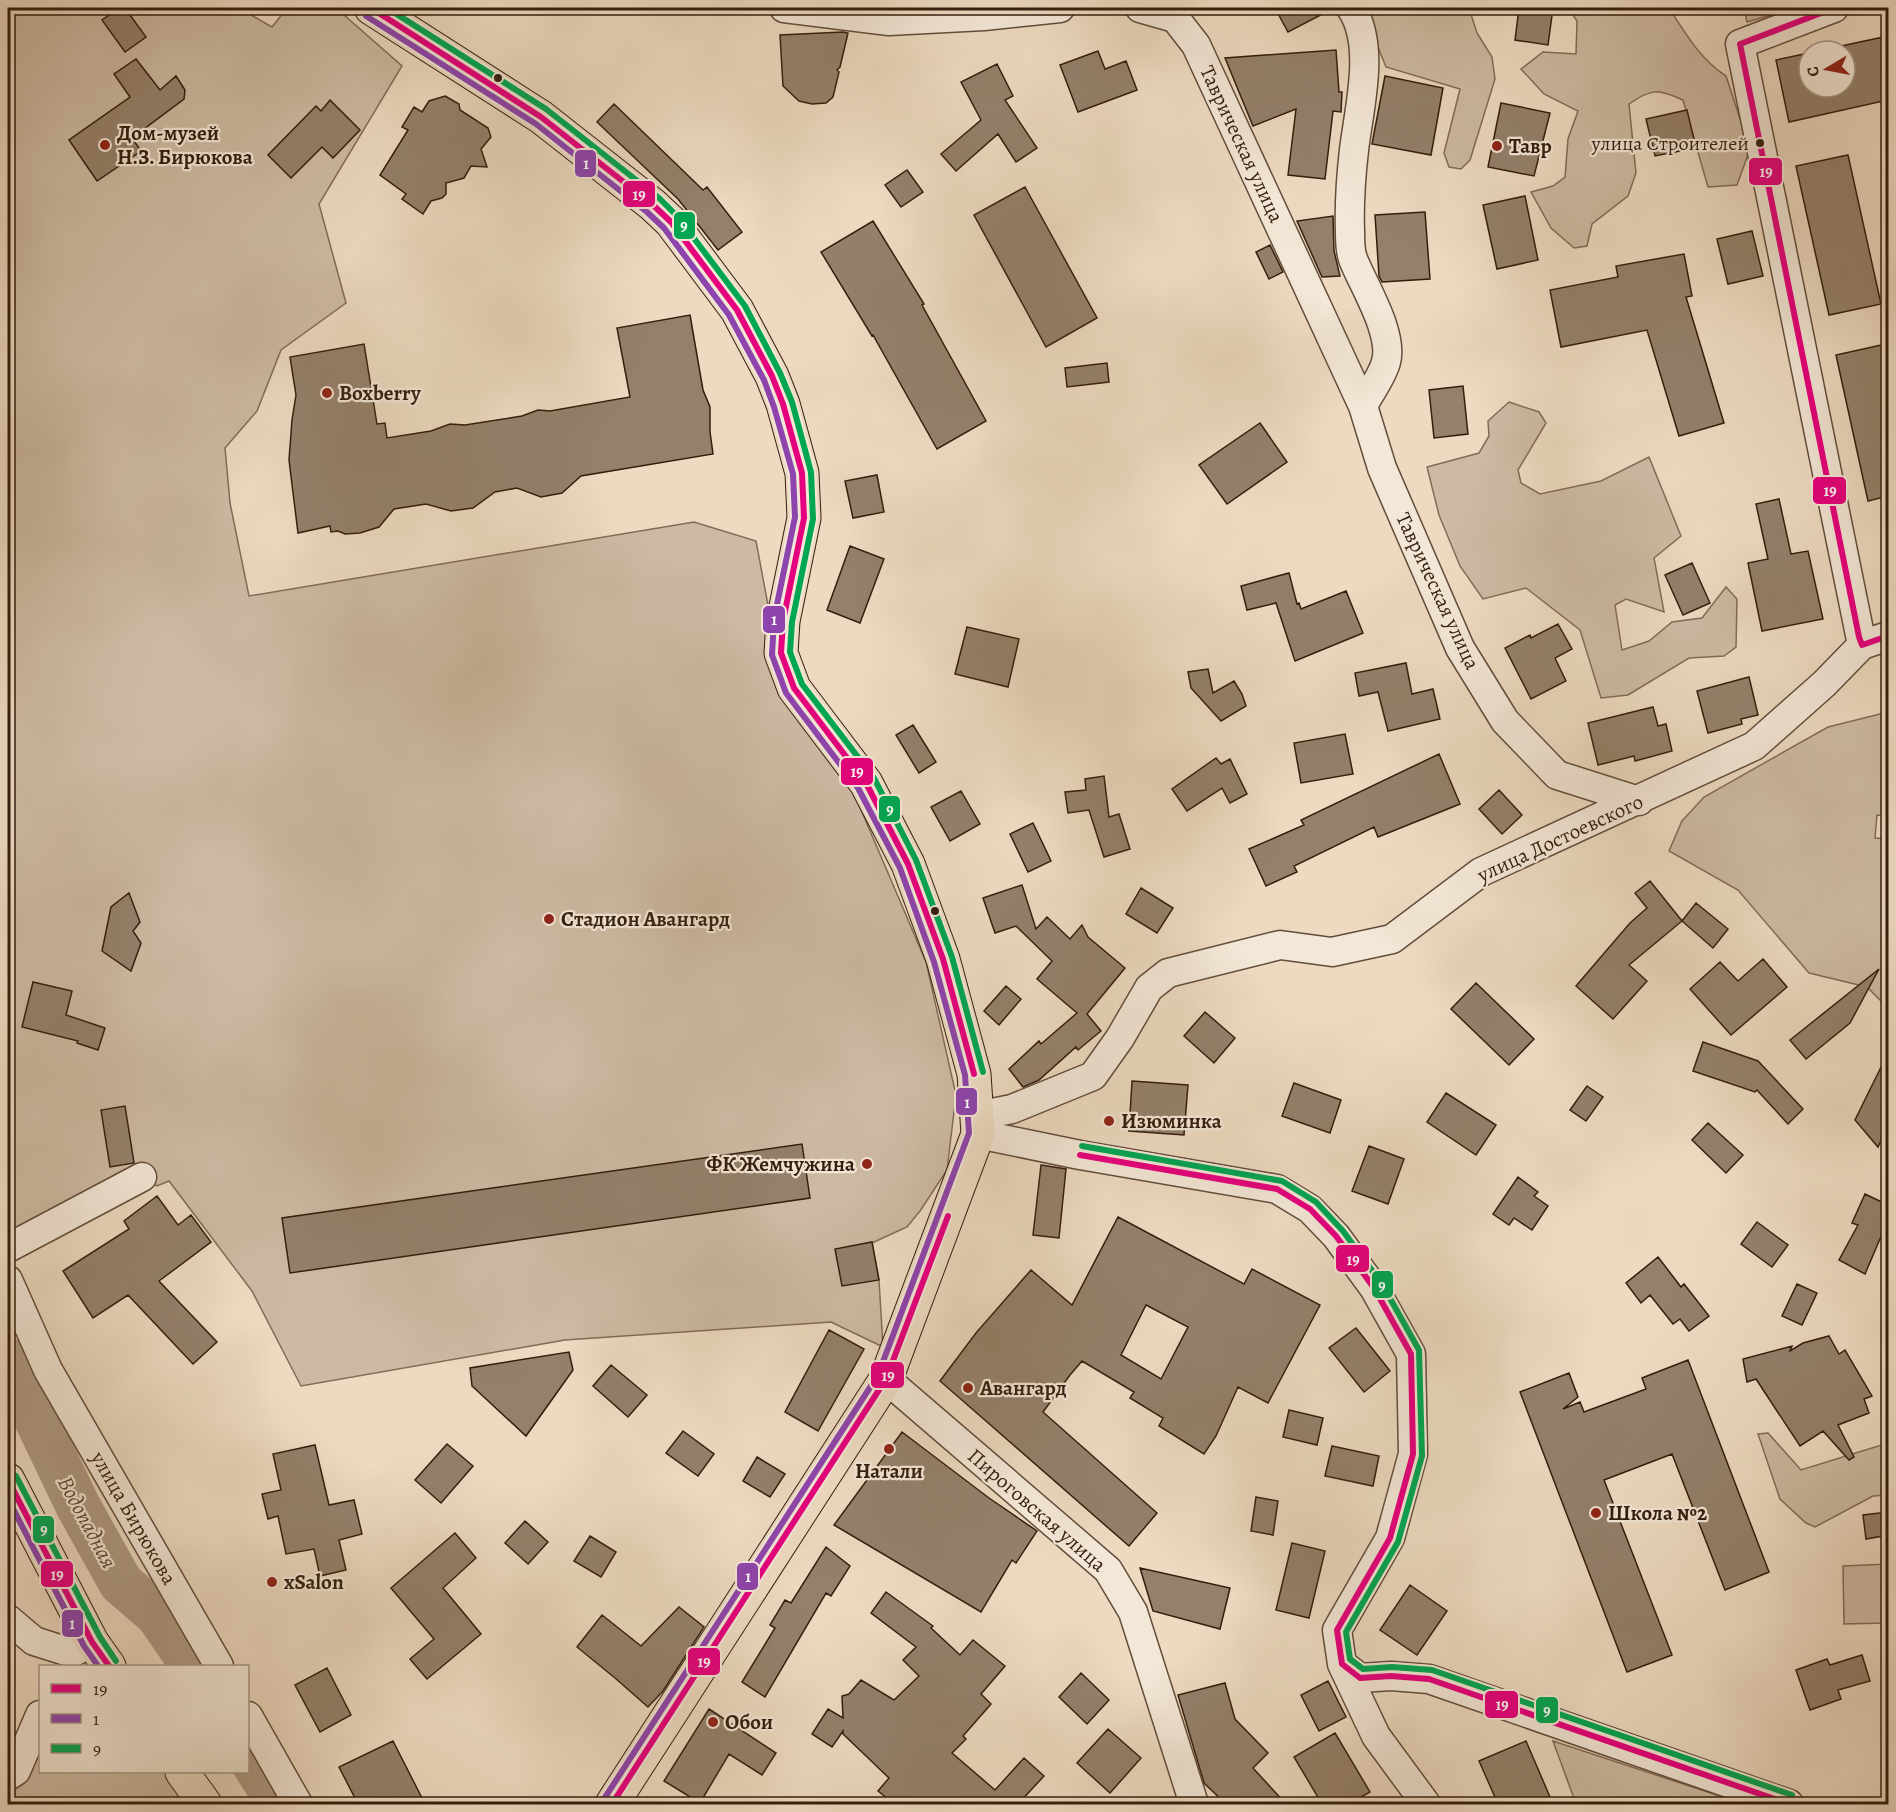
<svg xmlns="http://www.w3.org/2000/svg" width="1896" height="1812" viewBox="0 0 1896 1812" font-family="Alegreya,serif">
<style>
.green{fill:#cdbaa3;stroke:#806c58;stroke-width:1.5}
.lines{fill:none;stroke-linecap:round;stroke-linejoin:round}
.river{stroke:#ae9a84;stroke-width:45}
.building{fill:#94806b;stroke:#331e0e;stroke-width:1.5;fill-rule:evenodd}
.minor-casing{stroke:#624d3b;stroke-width:31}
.primary-casing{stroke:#331e0e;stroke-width:35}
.minor{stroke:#f3e7d7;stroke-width:28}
.primary{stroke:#eddac1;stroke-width:33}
.bus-1-casing{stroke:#f3e7d7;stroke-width:10}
.bus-2-casing{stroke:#f3e7d7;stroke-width:10}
.bus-3-casing{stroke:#f3e7d7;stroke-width:10}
.bus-1{stroke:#e5007d;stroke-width:6}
.bus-2{stroke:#8e44ad;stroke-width:6}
.bus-3{stroke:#00a651;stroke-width:6}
.bus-dot{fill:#331e0e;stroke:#f3e7d7;stroke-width:2}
.poi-dot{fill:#8f2418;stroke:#f3e7d7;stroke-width:2}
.labels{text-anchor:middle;stroke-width:4.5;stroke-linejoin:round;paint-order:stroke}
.bus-label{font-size:20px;fill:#331e0e;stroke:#f3e7d7;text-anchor:end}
.poi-label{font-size:21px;font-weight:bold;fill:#331e0e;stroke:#f3e7d7;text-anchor:start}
.street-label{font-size:21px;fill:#331e0e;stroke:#f3e7d7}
.water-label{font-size:22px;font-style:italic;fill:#5e4937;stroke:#f3e7d7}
.line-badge{stroke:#f3e7d7;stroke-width:2}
.badge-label{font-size:16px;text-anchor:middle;font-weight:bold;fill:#fff}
</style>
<rect width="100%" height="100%" fill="#eddac1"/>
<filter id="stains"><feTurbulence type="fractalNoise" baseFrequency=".00333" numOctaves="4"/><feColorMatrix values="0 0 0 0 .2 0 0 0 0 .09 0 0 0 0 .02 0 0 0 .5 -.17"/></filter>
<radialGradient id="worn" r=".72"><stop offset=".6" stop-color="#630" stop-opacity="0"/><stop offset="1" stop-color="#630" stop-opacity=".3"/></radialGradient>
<path class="green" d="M8,8H239L272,27L287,8H336L402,66L319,204L346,303L281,350L257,411L225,448L230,503L249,596L694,522L756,541L768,605L775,673L856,798L926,962L956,1095L947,1170L920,1211L907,1227L872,1243L879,1280L883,1347L831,1322L565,1340L301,1386L252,1291L169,1181L157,1186L141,1177L8,1248Z
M1362,8H1469L1477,33L1492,57L1495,79L1470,160L1461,169L1449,167L1444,153L1460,89L1386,67Z
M1568,8H1669C1685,33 1700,59 1726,76L1750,149L1737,185L1708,187L1683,100C1658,89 1652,88 1629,104L1636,173L1628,196L1592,224L1587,246L1574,248L1551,228L1531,192L1553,186L1565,177L1568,139L1578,111L1544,94L1521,69L1543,52L1576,54L1577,21Z
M1744,8H1795L1747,22Z
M1509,402L1539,412L1546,423L1518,470L1521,483L1540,494L1601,481L1649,457L1681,536L1654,558L1664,612L1626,599L1615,605L1622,650L1649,641L1672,622L1702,618L1726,587L1737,599L1736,647L1724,656L1689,658L1628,695L1601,698L1580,630L1526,588L1483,599L1460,566L1439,515L1427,467L1479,453L1489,436L1488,421Z
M1888,712V816L1877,815L1875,838L1888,839V928L1885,930L1888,936V1008L1867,987L1809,973L1738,890L1669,851L1682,821L1704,797L1828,727Z
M1768,1433L1801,1470L1888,1443V1495L1873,1496L1815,1527L1806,1523L1780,1499L1758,1434Z
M1888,1564V1623L1844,1624L1843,1566Z
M1553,1741L1744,1804H1576Z
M40,1744V1772H168L190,1804H8V1795L24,1775Z"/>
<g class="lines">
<path class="river" d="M8,1360L78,1506L121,1583L158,1615L193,1666
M248,1754L279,1804"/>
</g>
<path class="building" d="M120,8H125L146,37L125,52L102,20Z
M1275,8H1334L1288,32Z
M1519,8H1553L1548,45L1515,40Z
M843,32L848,33L840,67L837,70L839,72L833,97L826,103L812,104L799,101L783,86L780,35Z
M1888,36V100L1789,122L1776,60L1809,53V87H1845V51H1818Z
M1336,50L1339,92H1342L1341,112L1333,111L1325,179L1288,175L1296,109L1253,126L1225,58Z
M1098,51L1105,69L1126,61L1137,90L1078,112L1060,65Z
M136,59L160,90L176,76L185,90L184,99L132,138L141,151L97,181L69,140L130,97L114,74Z
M997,64L1013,96L1005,100L1037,148L1016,162L998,134L956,171L941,154L981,120L961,82Z
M1385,76L1443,88L1431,155L1372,144Z
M445,96L459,104L460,110L488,128L491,137L481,149L487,167L471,166L464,178L446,183V194L442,198L431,201L423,214L402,199L406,194L380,175L408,130L402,127L414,107L422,112L429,101Z
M330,100L360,130L333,158L322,147L291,178L268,155L316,106L321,111Z
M1501,103L1550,113L1534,176L1488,167Z
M614,104L703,190L707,187L742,232L718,250L678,199L597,122Z
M1687,110L1696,148L1655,156L1646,119Z
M1848,155L1881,304L1829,315L1796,166Z
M907,170L923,192L901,207L885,185Z
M1025,187L1097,318L1046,347L974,215Z
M1525,196L1538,260L1497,269L1483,205Z
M1425,212L1430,279L1382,282L1379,276L1375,215Z
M1333,216L1334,251L1340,276L1322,277L1297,221Z
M873,221L924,304L922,305L986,421L937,449L873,335L872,336L821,252Z
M1752,231L1763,276L1728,284L1717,239Z
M1270,245L1283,272L1269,279L1256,252Z
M1684,254L1692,296L1686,297L1724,423L1679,436L1647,330L1561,347L1550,290L1618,277L1616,266Z
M690,315L703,390L710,407V432L713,454L581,476L562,493L541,497L517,488L495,492L473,508L451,511L426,504L394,509L379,527L360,533L345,534L338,531L331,532L330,526L298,533L289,460L292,420L296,395L290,357L364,344L377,424L385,423L387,438L431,431L450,424L465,425L522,416L538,410L550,411L630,397L617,328Z
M1886,344L1888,356V496L1868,501L1836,355Z
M1107,363L1109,382L1067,387L1065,368Z
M1463,386L1468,434L1434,438L1429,390Z
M1260,423L1287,462L1227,504L1199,465Z
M877,475L884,512L853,518L845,481Z
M1779,499L1791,554L1808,551L1823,619L1762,631L1748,563L1768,559L1756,504Z
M850,546L884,559L860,623L827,610Z
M1692,563L1710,603L1683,615L1665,575Z
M1289,573L1297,604L1299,603L1301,609L1346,591L1363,633L1295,661L1276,603L1247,610L1241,586Z
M1558,624L1572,649L1555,658L1566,681L1531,699L1505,648L1530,635L1531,638Z
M967,627L1019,639L1008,687L955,674Z
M1406,663L1412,694L1433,689L1440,719L1388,731L1378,692L1359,696L1355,673Z
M1208,669L1213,693L1234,681L1242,694L1246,706L1221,721L1191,688L1188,672Z
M1749,677L1758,715L1741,719L1742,724L1708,733L1697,691Z
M1653,707L1658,726L1666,724L1672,751L1635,761L1634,756L1598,765L1588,723Z
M913,725L936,762L919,773L896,735Z
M1345,734L1353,774L1301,783L1294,743Z
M1439,754L1460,804L1378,837L1374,827L1294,866L1297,872L1266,886L1249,849L1304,825L1301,820Z
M1216,758L1221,764L1230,759L1247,794L1230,803L1222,788L1187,811L1172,789Z
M1104,776L1109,817L1119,814L1130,849L1104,857L1089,810L1068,813L1065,792L1086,790L1085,779Z
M1499,790L1522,815L1502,834L1479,809Z
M961,791L980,824L950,841L931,807Z
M1033,823L1051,861L1028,872L1010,834Z
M1650,881L1682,921L1629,965L1647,981L1613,1019L1576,986L1630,923L1647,908L1635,893Z
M1022,885L1036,929L1047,917L1070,939L1082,925L1088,937L1125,968L1087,1014L1101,1031L1078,1050L1076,1047L1039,1080L1023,1087L1009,1069L1039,1041L1041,1044L1077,1013L1037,979L1052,961L1016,926L995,933L983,898Z
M1141,888L1173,908L1157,933L1126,914Z
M129,893L140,922L133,931L141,943L131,971L102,951L111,907Z
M1696,903L1728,929L1713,948L1682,921Z
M1763,959L1787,987L1731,1035L1690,989L1720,962L1738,981Z
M1879,969L1850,1023L1806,1059L1790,1040Z
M33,982L72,991L66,1015L105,1028L98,1050L77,1043L78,1041L22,1027Z
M1476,983L1534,1039L1509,1065L1451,1009Z
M1006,986L1021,999L999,1025L984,1011Z
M1205,1012L1235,1038L1214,1063L1184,1036Z
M1703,1042L1758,1061L1803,1109L1788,1124L1757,1090L1755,1092L1693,1071Z
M1888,1053V1125L1878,1147L1855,1120Z
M1132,1081L1188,1085L1184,1135L1129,1131Z
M1294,1083L1341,1100L1330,1133L1282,1116Z
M1587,1086L1603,1097L1586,1121L1570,1110Z
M1446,1093L1496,1125L1476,1155L1427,1122Z
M125,1106L134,1163L110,1167L101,1110Z
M1708,1123L1743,1155L1726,1173L1692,1140Z
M802,1144L810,1198L290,1273L282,1218Z
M1369,1146L1404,1159L1388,1204L1352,1191Z
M1041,1165L1066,1169L1059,1238L1033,1235Z
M1518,1177L1538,1192L1534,1196L1548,1206L1532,1230L1514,1218L1509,1225L1493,1214Z
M1865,1194L1888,1205V1220L1865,1274L1839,1260L1858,1225L1852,1223Z
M157,1196L178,1225L191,1215L211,1242L159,1281L217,1342L193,1364L128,1295L93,1318L63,1271L129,1229L124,1221Z
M1118,1217L1244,1284L1252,1269L1320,1305L1268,1403L1238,1387L1216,1436L1204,1454L1159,1426L1163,1418L1130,1398L1134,1392L1082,1361L1070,1375L1043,1412L1157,1513L1129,1546L940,1381L976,1333L1031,1270L1072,1305ZM1146,1305L1188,1327L1161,1379L1121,1355Z
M1757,1222L1788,1245L1772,1267L1741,1244Z
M872,1242L879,1280L842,1286L835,1249Z
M1658,1257L1681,1287L1684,1284L1709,1316L1689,1331L1680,1319L1673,1324L1650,1295L1641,1303L1626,1283Z
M1797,1284L1817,1293L1802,1325L1782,1316Z
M1356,1328L1390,1371L1364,1392L1329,1348Z
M829,1330L864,1349L818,1431L785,1412Z
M1829,1336L1839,1354L1845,1350L1872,1396L1864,1399L1869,1413L1838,1425L1854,1457L1849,1460L1823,1431L1800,1446L1756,1379L1747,1382L1743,1359L1792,1346L1790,1351L1803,1343Z
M569,1352L573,1370L526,1436L472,1386L470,1368Z
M1688,1360L1769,1572L1725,1590L1672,1454L1604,1480L1672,1655L1627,1672L1520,1392L1569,1373L1578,1397L1563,1409L1580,1402L1584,1412L1646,1389L1642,1378Z
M611,1365L647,1395L628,1417L593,1386Z
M1289,1410L1323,1418L1317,1445L1283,1437Z
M683,1431L714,1454L698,1476L666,1453Z
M902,1432L989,1498L1037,1531L1016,1563L1012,1560L981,1612L834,1525Z
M447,1444L473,1466L441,1503L415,1480Z
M315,1445L329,1505L354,1500L362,1534L339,1540L346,1570L320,1576L314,1549L286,1554L278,1516L268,1519L262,1494L281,1490L273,1454Z
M1332,1446L1379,1456L1373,1486L1325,1476Z
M757,1457L785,1474L770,1497L743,1481Z
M1256,1497L1278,1501L1273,1535L1251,1531Z
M1888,1512V1535L1866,1539L1863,1515Z
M525,1521L548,1542L528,1564L505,1543Z
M455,1533L476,1558L443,1588L481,1634L427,1679L410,1659L434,1639L391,1588Z
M590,1536L616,1552L601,1577L574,1561Z
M1292,1543L1325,1551L1309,1618L1276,1610Z
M826,1547L850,1566L831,1596L826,1593L765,1697L742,1682L775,1628L770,1625L785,1600L791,1603Z
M1140,1568L1230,1588L1220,1629L1153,1611Z
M1410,1585L1447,1611L1417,1655L1380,1630Z
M886,1592L933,1626L931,1628L960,1655L973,1640L1005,1666L981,1694L991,1704L963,1736L966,1739L952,1753L995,1790L1024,1758L1044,1776L1018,1804H894L878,1791L889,1778L843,1734V1731L832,1747L812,1734L828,1709L843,1718L842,1696L849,1694L861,1680L894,1700L919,1676L903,1660L916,1647L871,1613Z
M679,1607L704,1627L663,1691L648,1707L615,1678L577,1647L602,1615L641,1646Z
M1862,1655L1870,1681L1838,1690L1841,1699L1810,1710L1796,1670L1827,1659L1830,1665Z
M327,1668L351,1715L320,1732L295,1685Z
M1081,1673L1109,1700L1087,1724L1059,1697Z
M1328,1681L1346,1717L1319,1731L1301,1695Z
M1225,1683L1235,1719L1268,1753L1253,1768L1286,1804H1226L1204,1783L1178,1695Z
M709,1709L776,1753L762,1775L729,1754L700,1803L664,1781Z
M1108,1729L1141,1758L1110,1793L1077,1763Z
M1335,1733L1370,1792L1349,1804H1322L1294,1757Z
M393,1741L425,1804H358L339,1767Z
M1526,1741L1553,1804H1498L1479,1761Z"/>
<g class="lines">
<defs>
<path id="minor" d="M784,8L889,21L984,16L1060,8
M1140,8L1175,18L1196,45L1363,406L1382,468L1460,648L1505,721L1557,775L1639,801
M1351,8C1376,45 1359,108 1354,150C1351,176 1349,205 1350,232C1350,240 1350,251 1353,259C1363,285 1394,333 1386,362C1382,377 1370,392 1363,406
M1834,8L1740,44L1862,645
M977,1116L1012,1109L1093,1076L1120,1038L1149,988L1168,973L1280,945L1332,952L1392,939L1481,872L1754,746L1824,684L1862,645L1888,636
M978,1134L1080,1155L1277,1189L1310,1209L1336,1236L1374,1288L1411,1354L1413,1454L1390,1538L1337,1630L1342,1664L1360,1678L1391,1676L1429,1679L1789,1804
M8,1248L142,1177
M8,1280L48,1370L219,1666
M886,1379L1108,1570L1133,1612L1194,1804
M8,1619L34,1641L72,1653L92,1642
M1342,1664L1376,1736L1426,1804
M248,1716L298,1804
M8,1776L16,1771L40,1715"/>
<path id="primary" d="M371,8L541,117L653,205L671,222L737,310L772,376L783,404L802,473L804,518L783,621L781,653L794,688L866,783L908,864L943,959L974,1074L978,1134L886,1379L612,1804
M8,1480L92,1642L109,1666
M182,1772L205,1804"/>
</defs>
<use href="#minor" class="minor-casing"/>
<use href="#primary" class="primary-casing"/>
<use href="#minor" class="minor"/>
<use href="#primary" class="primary"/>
<defs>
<path id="bus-1" d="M371,8L541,117L653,205L671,222L737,310L772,376L783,404L802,473L804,518L783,621L781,653L794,688L866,783L908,864L943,959L974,1074
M1834,8L1740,44L1859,637L1862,645L1888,636
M1080,1155L1277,1189L1310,1209L1336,1236L1374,1288L1411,1354L1413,1454L1390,1538L1337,1630L1342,1664L1360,1678L1391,1676L1429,1679L1789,1804
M8,1480L92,1642L109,1666
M612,1804L886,1379L948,1216"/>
<path id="bus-2" d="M366,16L536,124L647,212L664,228L729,315L764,380L774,407L793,474L795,517L774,619L772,655L786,693L858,788L900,868L934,962L965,1075L969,1133L878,1375L604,1799
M8,1499L84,1646L98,1666"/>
<path id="bus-3" d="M387,8L546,109L659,198L678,217L745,306L780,373L792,402L811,472L813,519L792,622L790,652L802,684L874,778L916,860L952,957L983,1072
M1082,1146L1282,1181L1316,1202L1343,1231L1382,1284L1419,1350L1422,1456L1398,1542L1346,1632L1350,1659L1363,1669L1392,1667L1432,1670L1792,1795
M16,1476L100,1637L116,1661"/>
</defs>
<use href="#bus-1" class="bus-1-casing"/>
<use href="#bus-2" class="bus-2-casing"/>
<use href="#bus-3" class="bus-3-casing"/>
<use href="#bus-1" class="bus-1"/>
<use href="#bus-2" class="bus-2"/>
<use href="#bus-3" class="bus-3"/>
</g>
<g class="bus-dot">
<circle cx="498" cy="78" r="5"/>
<circle cx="1760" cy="143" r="5"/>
<circle cx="935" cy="911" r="5"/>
</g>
<g class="poi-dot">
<circle cx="105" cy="145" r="6"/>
<circle cx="1497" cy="146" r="6"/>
<circle cx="327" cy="393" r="6"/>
<circle cx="549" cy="919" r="6"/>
<circle cx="1109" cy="1121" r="6"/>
<circle cx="867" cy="1164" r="6"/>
<circle cx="968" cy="1388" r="6"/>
<circle cx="889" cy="1449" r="6"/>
<circle cx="1596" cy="1513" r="6"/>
<circle cx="272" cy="1582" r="6"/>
<circle cx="713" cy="1722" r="6"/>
</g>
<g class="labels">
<g class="bus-label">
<text x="1749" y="150">улица Строителей</text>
</g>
<g class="poi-label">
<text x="117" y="140">Дом-музей<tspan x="117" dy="24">Н.З. Бирюкова</tspan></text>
<text x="1509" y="153">Тавр</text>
<text x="339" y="400">Boxberry</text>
<text x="561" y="926">Стадион Авангард</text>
<text x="1121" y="1128">Изюминка</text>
<text x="855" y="1171" text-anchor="end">ФК Жемчужина</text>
<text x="980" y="1395">Авангард</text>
<text x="889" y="1478" text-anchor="middle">Натали</text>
<text x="1608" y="1520">Школа №2</text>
<text x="284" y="1589">xSalon</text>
<text x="725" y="1729">Обои</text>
</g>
<g class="street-label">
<text transform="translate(1242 144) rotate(65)" y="7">Таврическая улица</text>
<text transform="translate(1438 591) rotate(65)" y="7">Таврическая улица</text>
<text transform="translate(1560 838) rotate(-25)" y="7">улица Достоевского</text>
<text transform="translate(1037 1510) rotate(41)" y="7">Пироговская улица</text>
<text transform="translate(134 1518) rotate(60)" y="7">улица Бирюкова</text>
</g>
<g class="water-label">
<text transform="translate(88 1522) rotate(62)" y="8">Водопадная</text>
</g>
</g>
<g class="line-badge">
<rect x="574" y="149" width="23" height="29" rx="6" fill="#8e44ad"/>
<rect x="1748" y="157" width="35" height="29" rx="6" fill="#e5007d"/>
<rect x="622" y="180" width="34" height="28" rx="6" fill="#e5007d"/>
<rect x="673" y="211" width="23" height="29" rx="6" fill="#00a651"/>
<rect x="1812" y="476" width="35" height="29" rx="6" fill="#e5007d"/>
<rect x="762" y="605" width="24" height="29" rx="6" fill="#8e44ad"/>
<rect x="840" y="757" width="34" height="29" rx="6" fill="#e5007d"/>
<rect x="878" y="795" width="23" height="28" rx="6" fill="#00a651"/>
<rect x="955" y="1087" width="23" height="29" rx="6" fill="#8e44ad"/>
<rect x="1335" y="1244" width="35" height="29" rx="6" fill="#e5007d"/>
<rect x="1371" y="1270" width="23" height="29" rx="6" fill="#00a651"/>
<rect x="870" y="1361" width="35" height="28" rx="6" fill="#e5007d"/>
<rect x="32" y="1515" width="23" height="29" rx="6" fill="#00a651"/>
<rect x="40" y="1560" width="34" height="28" rx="6" fill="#e5007d"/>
<rect x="736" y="1562" width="23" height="29" rx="6" fill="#8e44ad"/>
<rect x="61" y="1609" width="23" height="29" rx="6" fill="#8e44ad"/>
<rect x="687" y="1647" width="34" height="29" rx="6" fill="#e5007d"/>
<rect x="1484" y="1690" width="35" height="29" rx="6" fill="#e5007d"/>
<rect x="1535" y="1696" width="24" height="28" rx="6" fill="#00a651"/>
</g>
<g class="badge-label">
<text x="586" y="169">1</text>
<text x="1766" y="177">19</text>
<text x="639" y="200">19</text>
<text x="684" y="231">9</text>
<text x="1830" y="496">19</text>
<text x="774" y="625">1</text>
<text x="857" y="777">19</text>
<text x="890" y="815">9</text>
<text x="967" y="1108">1</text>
<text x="1353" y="1265">19</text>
<text x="1382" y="1291">9</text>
<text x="888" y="1381">19</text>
<text x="44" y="1535">9</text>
<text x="57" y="1580">19</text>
<text x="748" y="1582">1</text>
<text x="72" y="1629">1</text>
<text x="704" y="1667">19</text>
<text x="1502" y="1710">19</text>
<text x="1547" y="1716">9</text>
</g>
<rect width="1896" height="1812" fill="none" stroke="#eddac1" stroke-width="30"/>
<rect x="9" y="9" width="1878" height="1794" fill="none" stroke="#331e0e" stroke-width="3"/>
<rect x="15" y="15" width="1866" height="1782" fill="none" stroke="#331e0e" stroke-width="1.5"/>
<rect x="39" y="1665" width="210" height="108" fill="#f3e7d7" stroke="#a69787" stroke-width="1.5"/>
<rect x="51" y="1684" width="30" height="9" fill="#e5007d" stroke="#a69787" stroke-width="1.5"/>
<text x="93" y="1695" font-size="18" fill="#331e0e">19</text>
<rect x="51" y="1714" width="30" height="9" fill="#8e44ad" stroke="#a69787" stroke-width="1.5"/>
<text x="93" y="1725" font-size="18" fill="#331e0e">1</text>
<rect x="51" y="1744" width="30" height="9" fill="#00a651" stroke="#a69787" stroke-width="1.5"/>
<text x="93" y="1755" font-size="18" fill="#331e0e">9</text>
<g transform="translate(1827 69) rotate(260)"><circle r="28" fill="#f3e7d7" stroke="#a69787" stroke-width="1.5"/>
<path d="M0-4.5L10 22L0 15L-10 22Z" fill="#8f2418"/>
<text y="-9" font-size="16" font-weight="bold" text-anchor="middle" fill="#331e0e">С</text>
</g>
<rect width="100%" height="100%" filter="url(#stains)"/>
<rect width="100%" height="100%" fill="url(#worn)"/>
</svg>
